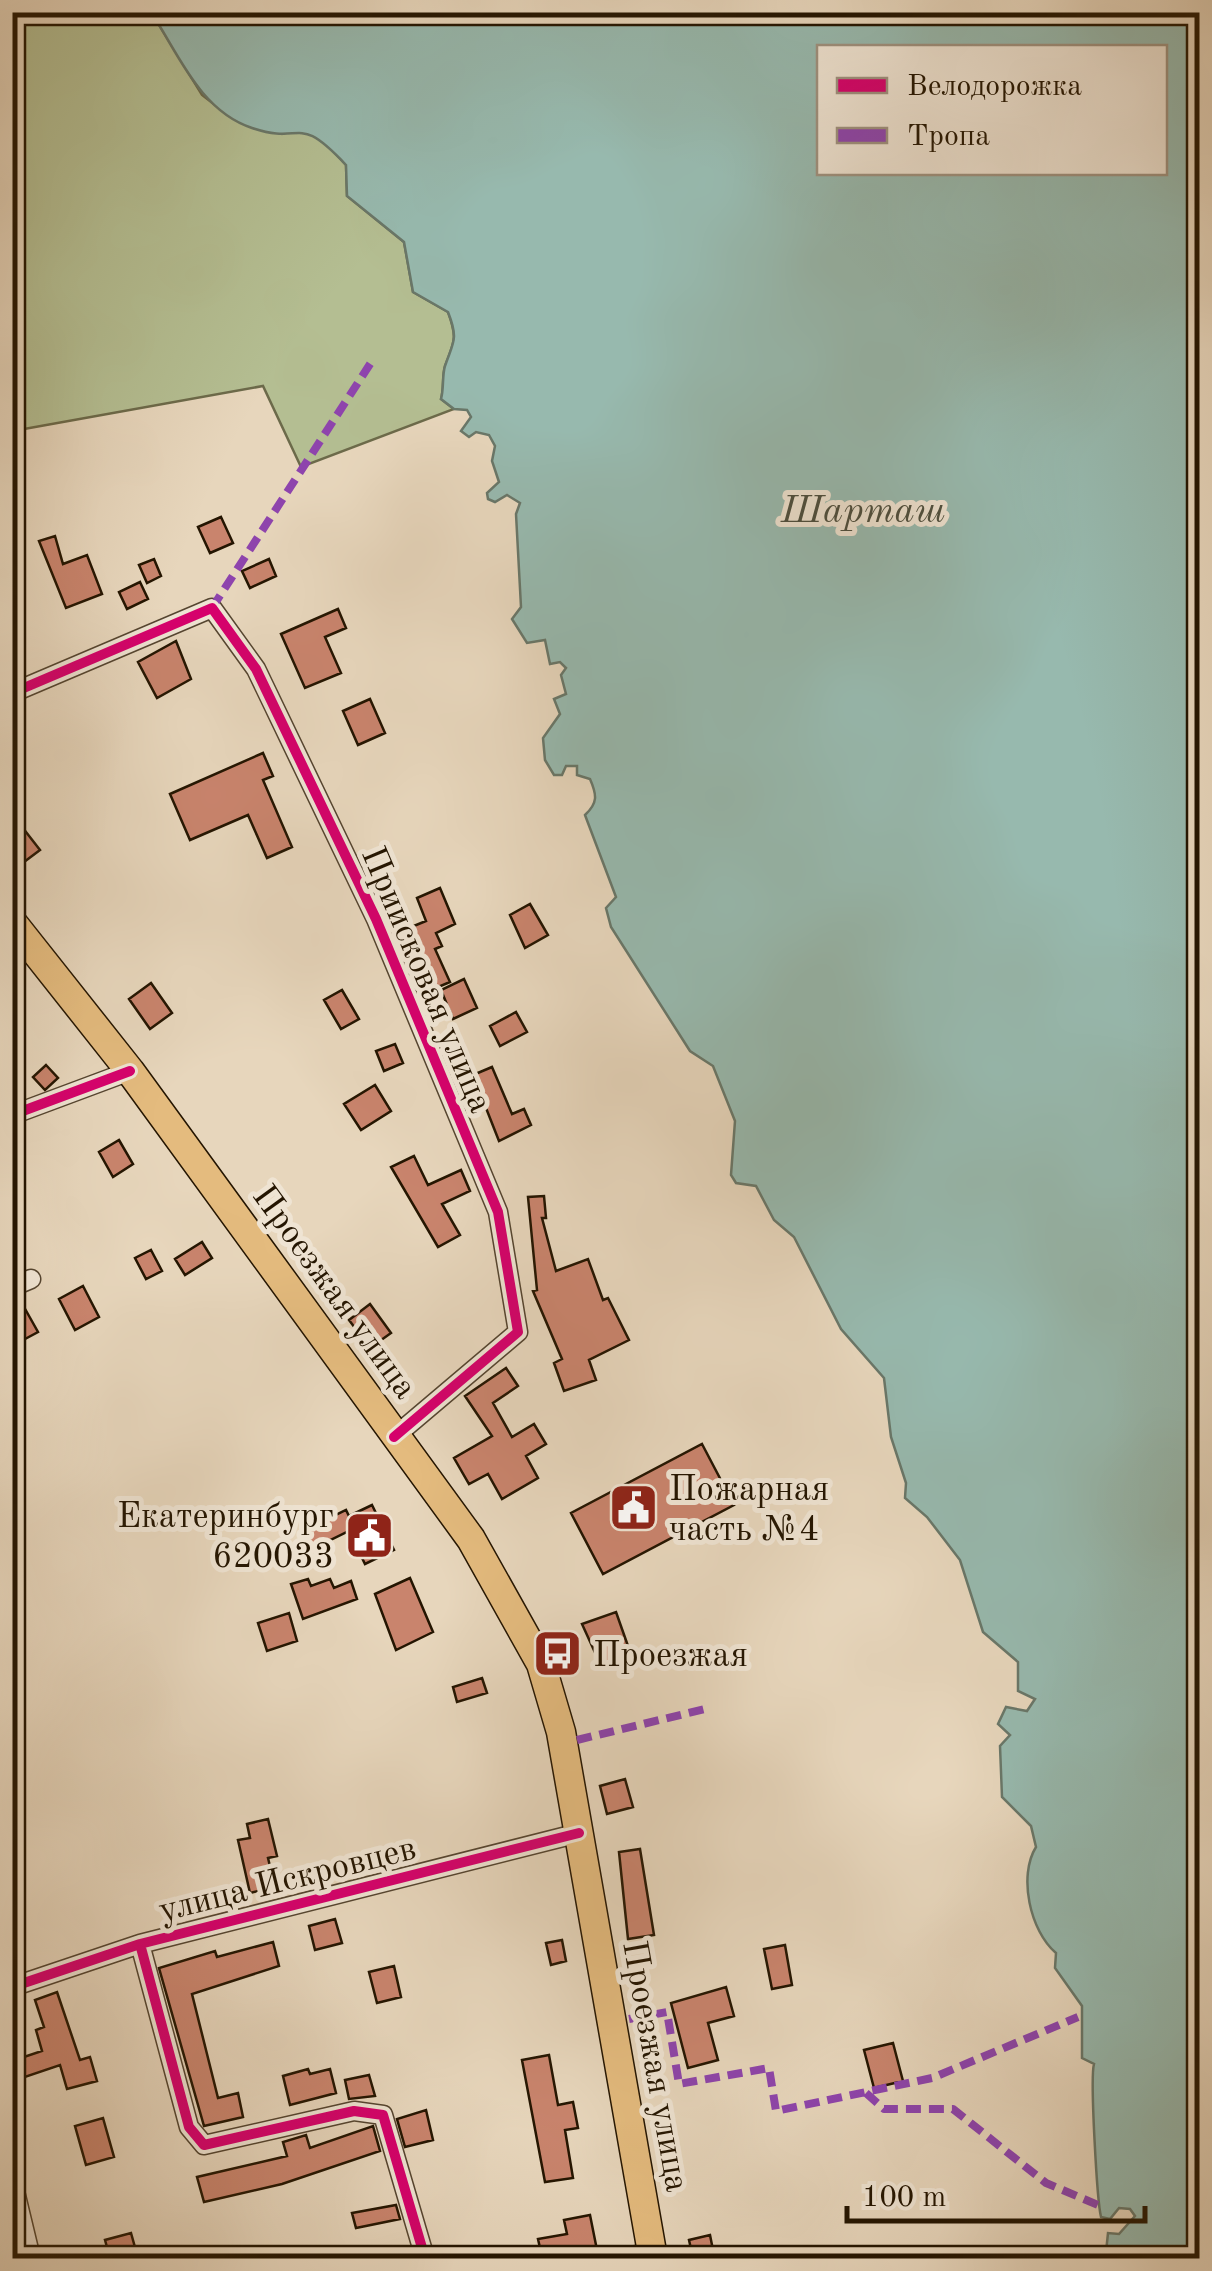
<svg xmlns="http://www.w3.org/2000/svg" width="1212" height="2271" viewBox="0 0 1212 2271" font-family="'Old Standard TT',serif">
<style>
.green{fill:#b4be92;stroke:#6c6a4a;stroke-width:2.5}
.water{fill:#97b9ae;stroke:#697769;stroke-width:2.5;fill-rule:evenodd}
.building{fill:#c9846d;stroke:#241501;stroke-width:2.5}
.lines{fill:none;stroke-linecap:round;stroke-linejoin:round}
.minor-casing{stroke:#554530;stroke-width:21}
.primary-casing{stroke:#241501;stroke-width:31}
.minor{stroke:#efe4d3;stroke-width:18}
.primary{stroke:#e4bb7e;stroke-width:28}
.quiet{stroke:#8e44ad;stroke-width:8;stroke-dasharray:15 8;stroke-linecap:butt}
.cycleway-casing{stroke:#efe4d3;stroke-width:16}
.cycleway{stroke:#d6006c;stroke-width:10}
.labels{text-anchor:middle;stroke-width:10;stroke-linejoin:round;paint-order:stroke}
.street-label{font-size:35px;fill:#241501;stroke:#efe4d3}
.poi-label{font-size:35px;fill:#241501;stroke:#efe4d3;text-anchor:start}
.water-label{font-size:38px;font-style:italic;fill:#4c4e3e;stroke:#efe4d3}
</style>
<rect width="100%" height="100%" fill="#e7d6bc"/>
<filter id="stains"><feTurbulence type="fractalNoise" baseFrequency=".002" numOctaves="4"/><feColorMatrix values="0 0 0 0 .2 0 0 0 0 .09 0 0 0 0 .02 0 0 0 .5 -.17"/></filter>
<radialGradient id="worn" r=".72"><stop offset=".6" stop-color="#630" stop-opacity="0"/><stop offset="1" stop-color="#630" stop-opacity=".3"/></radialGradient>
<path class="green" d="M13,13H159L156,20L202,95L228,115L282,134L300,129L319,136L346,165L347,196L404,242L413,292L448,312C458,339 454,342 445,366C442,375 444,389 441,399L454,409L301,467L263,386L13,431Z"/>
<path class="water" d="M159,12L1199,13V2258H1112L1106,2252L1108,2233L1119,2234L1135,2216L1130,2209L1119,2208L1110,2219L1101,2217C1097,2200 1090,2078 1094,2064L1082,2058V2006L1055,1968L1056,1953C1030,1931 1018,1876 1036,1847L1031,1826L1002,1797L1000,1746L1010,1735L998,1724L1006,1707L1027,1711L1035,1699L1018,1691V1662L983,1632L960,1560L927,1517L905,1498L906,1483L891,1437L884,1378L841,1329L794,1237L774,1220L756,1186L736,1183L731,1175L735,1121L713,1066L690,1051L611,927L606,908L616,897L585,815C598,803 597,795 590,779L577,775V766H566L562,775H554L545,760L543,738L560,714L554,699L566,694L561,675L566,668L560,662L550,664L545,640L527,643L512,619L521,607L516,514L520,503L507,495L495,502L488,499L487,493L499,482L492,461L495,446L489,435L476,432L469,437L461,431L471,417L467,410L454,409L441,399C444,389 442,376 445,366C453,342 459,340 448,312L413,292L404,242L347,196L346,165C295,111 305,146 252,128C203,112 181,60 156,20ZM820,48H1164V172H820Z"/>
<path class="building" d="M221,517L233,543L210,553L198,527Z
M55,536L63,564L87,555L102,594L66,608L39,541Z
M154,559L161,576L147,583L139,565Z
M269,559L276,576L250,588L242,571Z
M140,582L148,599L127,609L119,592Z
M338,609L346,628L325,637L341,673L305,688L281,634Z
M176,641L191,679L157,698L138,662Z
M370,699L385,733L358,745L343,711Z
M263,753L273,776L263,780L292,847L267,858L248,815L190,840L170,794Z
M12,814L40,850L12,871Z
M440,888L455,924L436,933L442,946L435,949L450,982L436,988L429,974L415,980L407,962L416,958L404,930L426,921L417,898Z
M530,904L548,935L525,948L510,915Z
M464,979L477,1008L453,1019L441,990Z
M151,983L172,1013L150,1029L129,999Z
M342,990L359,1019L341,1029L324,1000Z
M516,1012L527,1032L500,1046L490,1026Z
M395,1044L403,1063L384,1071L376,1051Z
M46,1065L58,1078L45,1090L33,1077Z
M492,1067L512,1114L524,1109L531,1125L499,1141L473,1075Z
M375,1085L391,1111L361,1130L344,1104Z
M119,1140L133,1164L113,1177L99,1152Z
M414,1156L428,1185L461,1170L470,1191L442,1204L460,1235L438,1247L391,1167Z
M544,1196L546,1218H542L556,1271L588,1259L603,1300L608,1298L629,1340L589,1360L596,1380L564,1391L554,1363L562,1359L533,1291L537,1290L528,1197Z
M202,1242L212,1258L185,1275L175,1259Z
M151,1250L162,1271L146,1279L135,1258Z
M83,1286L99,1317L75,1330L59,1299Z
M370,1304L391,1333L370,1348L349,1320Z
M24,1307L38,1332L12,1346V1313Z
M506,1368L518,1386L493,1403L512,1437L534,1424L546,1444L526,1456L538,1478L502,1499L488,1474L469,1484L454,1458L492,1436L465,1396Z
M702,1444L734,1505L603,1574L571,1513Z
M372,1505L394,1550L365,1564L349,1531L310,1550L301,1532L346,1510L349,1516Z
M410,1578L433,1632L396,1650L375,1594Z
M308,1579L311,1586L330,1579L334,1588L351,1581L357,1599L303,1619L291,1584Z
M616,1612L628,1646L622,1648L626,1659L602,1668L582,1624Z
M289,1613L297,1641L267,1651L258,1623Z
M482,1678L487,1693L457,1702L453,1687Z
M625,1779L633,1807L607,1814L600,1786Z
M268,1819L277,1856L268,1858L275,1887L250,1893L238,1840L250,1838L247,1824Z
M640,1849L654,1935L628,1939L619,1852Z
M335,1919L342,1943L315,1950L309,1926Z
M562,1940L566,1961L551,1965L546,1943Z
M273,1942L279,1966L192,1994L218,2098L238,2093L243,2117L204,2126L159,1968L215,1951L217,1957Z
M785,1945L792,1985L772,1989L764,1949Z
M394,1966L401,1997L377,2003L369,1972Z
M726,1987L734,2016L708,2023L718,2060L688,2068L671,2003Z
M57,1992L80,2060L90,2057L97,2081L67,2089L60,2065L16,2080L12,2068V2061L42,2051L36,2030L44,2027L35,2000Z
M893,2043L903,2081L874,2088L864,2050Z
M549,2055L558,2105L573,2102L578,2128L565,2130L573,2178L545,2182L522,2060Z
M308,2069L310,2074L330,2069L336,2093L290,2105L283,2076Z
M369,2075L375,2096L349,2099L345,2080Z
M426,2110L433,2140L405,2147L397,2119Z
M103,2118L114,2157L86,2165L75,2126Z
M373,2126L380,2151L282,2184L204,2202L197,2177L287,2156L283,2142L306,2135L310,2148Z
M396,2205L400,2219L356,2228L352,2213Z
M590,2215L596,2245L542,2257L538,2239L567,2234L564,2220Z
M131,2233L138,2258H110L105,2240Z
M710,2235L714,2255L693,2258L689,2240Z"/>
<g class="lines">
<defs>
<path id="minor" d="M12,693L212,608L256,669L376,919L498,1212L518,1332L394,1437
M12,1115L130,1071
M12,1287L31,1279
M140,1944L189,2127L204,2145L354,2111L383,2115L425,2258
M12,1987L140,1944L579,1833
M12,2179L31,2258
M622,2258L651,2252"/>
<path id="primary" d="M12,922L130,1071L471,1539L541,1664L561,1732L653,2258"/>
</defs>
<use href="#minor" class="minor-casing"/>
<use href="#primary" class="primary-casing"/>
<use href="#minor" class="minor"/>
<use href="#primary" class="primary"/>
<path class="quiet" d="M212,608L372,361
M577,1740L705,1709
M629,2019L667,2012L679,2084L769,2068L776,2111L932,2078L1078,2017
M866,2093L884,2109H953L1046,2183L1098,2205"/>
<defs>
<path id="cycleway" d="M12,693L212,608L256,669L376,919L498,1212L518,1332L394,1437
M12,1115L130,1071
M140,1944L189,2127L204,2145L354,2111L383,2115L425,2258
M12,1987L140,1944L579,1833"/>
</defs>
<use href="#cycleway" class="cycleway-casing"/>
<use href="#cycleway" class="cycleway"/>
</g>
<defs>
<symbol id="civic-square" viewBox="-11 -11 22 22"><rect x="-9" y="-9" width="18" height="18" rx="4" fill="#8f2418" stroke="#efe4d3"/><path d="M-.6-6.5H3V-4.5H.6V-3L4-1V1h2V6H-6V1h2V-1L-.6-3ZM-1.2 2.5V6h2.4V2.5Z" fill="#fff"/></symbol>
<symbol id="bus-square" viewBox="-11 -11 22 22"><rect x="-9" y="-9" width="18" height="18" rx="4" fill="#8f2418" stroke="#efe4d3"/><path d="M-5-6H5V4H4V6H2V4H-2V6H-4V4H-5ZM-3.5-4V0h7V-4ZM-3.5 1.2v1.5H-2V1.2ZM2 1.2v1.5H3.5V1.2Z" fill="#fff"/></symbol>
</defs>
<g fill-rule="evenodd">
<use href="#civic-square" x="606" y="1480" width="55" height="55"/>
<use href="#civic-square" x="342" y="1508" width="55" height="55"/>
<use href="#bus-square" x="530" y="1626" width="55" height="55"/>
</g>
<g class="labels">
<g class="street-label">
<text transform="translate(428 979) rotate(67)" y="12">Приисковая улица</text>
<text transform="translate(336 1291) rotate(54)" y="12">Проезжая улица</text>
<text transform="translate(287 1878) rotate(-14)" y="12">улица Искровцев</text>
<text transform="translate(657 2066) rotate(80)" y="12">Проезжая улица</text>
</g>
<g class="poi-label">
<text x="669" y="1500">Пожарная<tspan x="669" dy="40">часть №4</tspan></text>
<text x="334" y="1527" text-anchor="end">Екатеринбург<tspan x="334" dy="40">620033</tspan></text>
<text x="593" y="1666">Проезжая</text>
</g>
<g class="water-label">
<text x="863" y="522">Шарташ</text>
</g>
</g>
<rect width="1212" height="2271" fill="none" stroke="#e7d6bc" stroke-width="50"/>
<rect x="15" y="15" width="1182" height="2241" fill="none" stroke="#241501" stroke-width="5"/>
<rect x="25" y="25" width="1162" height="2221" fill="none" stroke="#241501" stroke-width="2.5"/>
<rect x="817" y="45" width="350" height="130" fill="#efe4d3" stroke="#9e917f" stroke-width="2.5"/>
<rect x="837" y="78" width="50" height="15" fill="#d6006c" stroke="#9e917f" stroke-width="2.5"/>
<text x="907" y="95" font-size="30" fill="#241501">Велодорожка</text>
<rect x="837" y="128" width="50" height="15" fill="#8e44ad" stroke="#9e917f" stroke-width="2.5"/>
<text x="907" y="145" font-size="30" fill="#241501">Тропа</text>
<path d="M847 2206v15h298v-15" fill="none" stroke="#241501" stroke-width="5"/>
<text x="862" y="2206" font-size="30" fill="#241501" stroke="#efe4d3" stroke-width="8" paint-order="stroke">100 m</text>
<rect width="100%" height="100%" filter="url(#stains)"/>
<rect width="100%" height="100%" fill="url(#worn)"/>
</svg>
